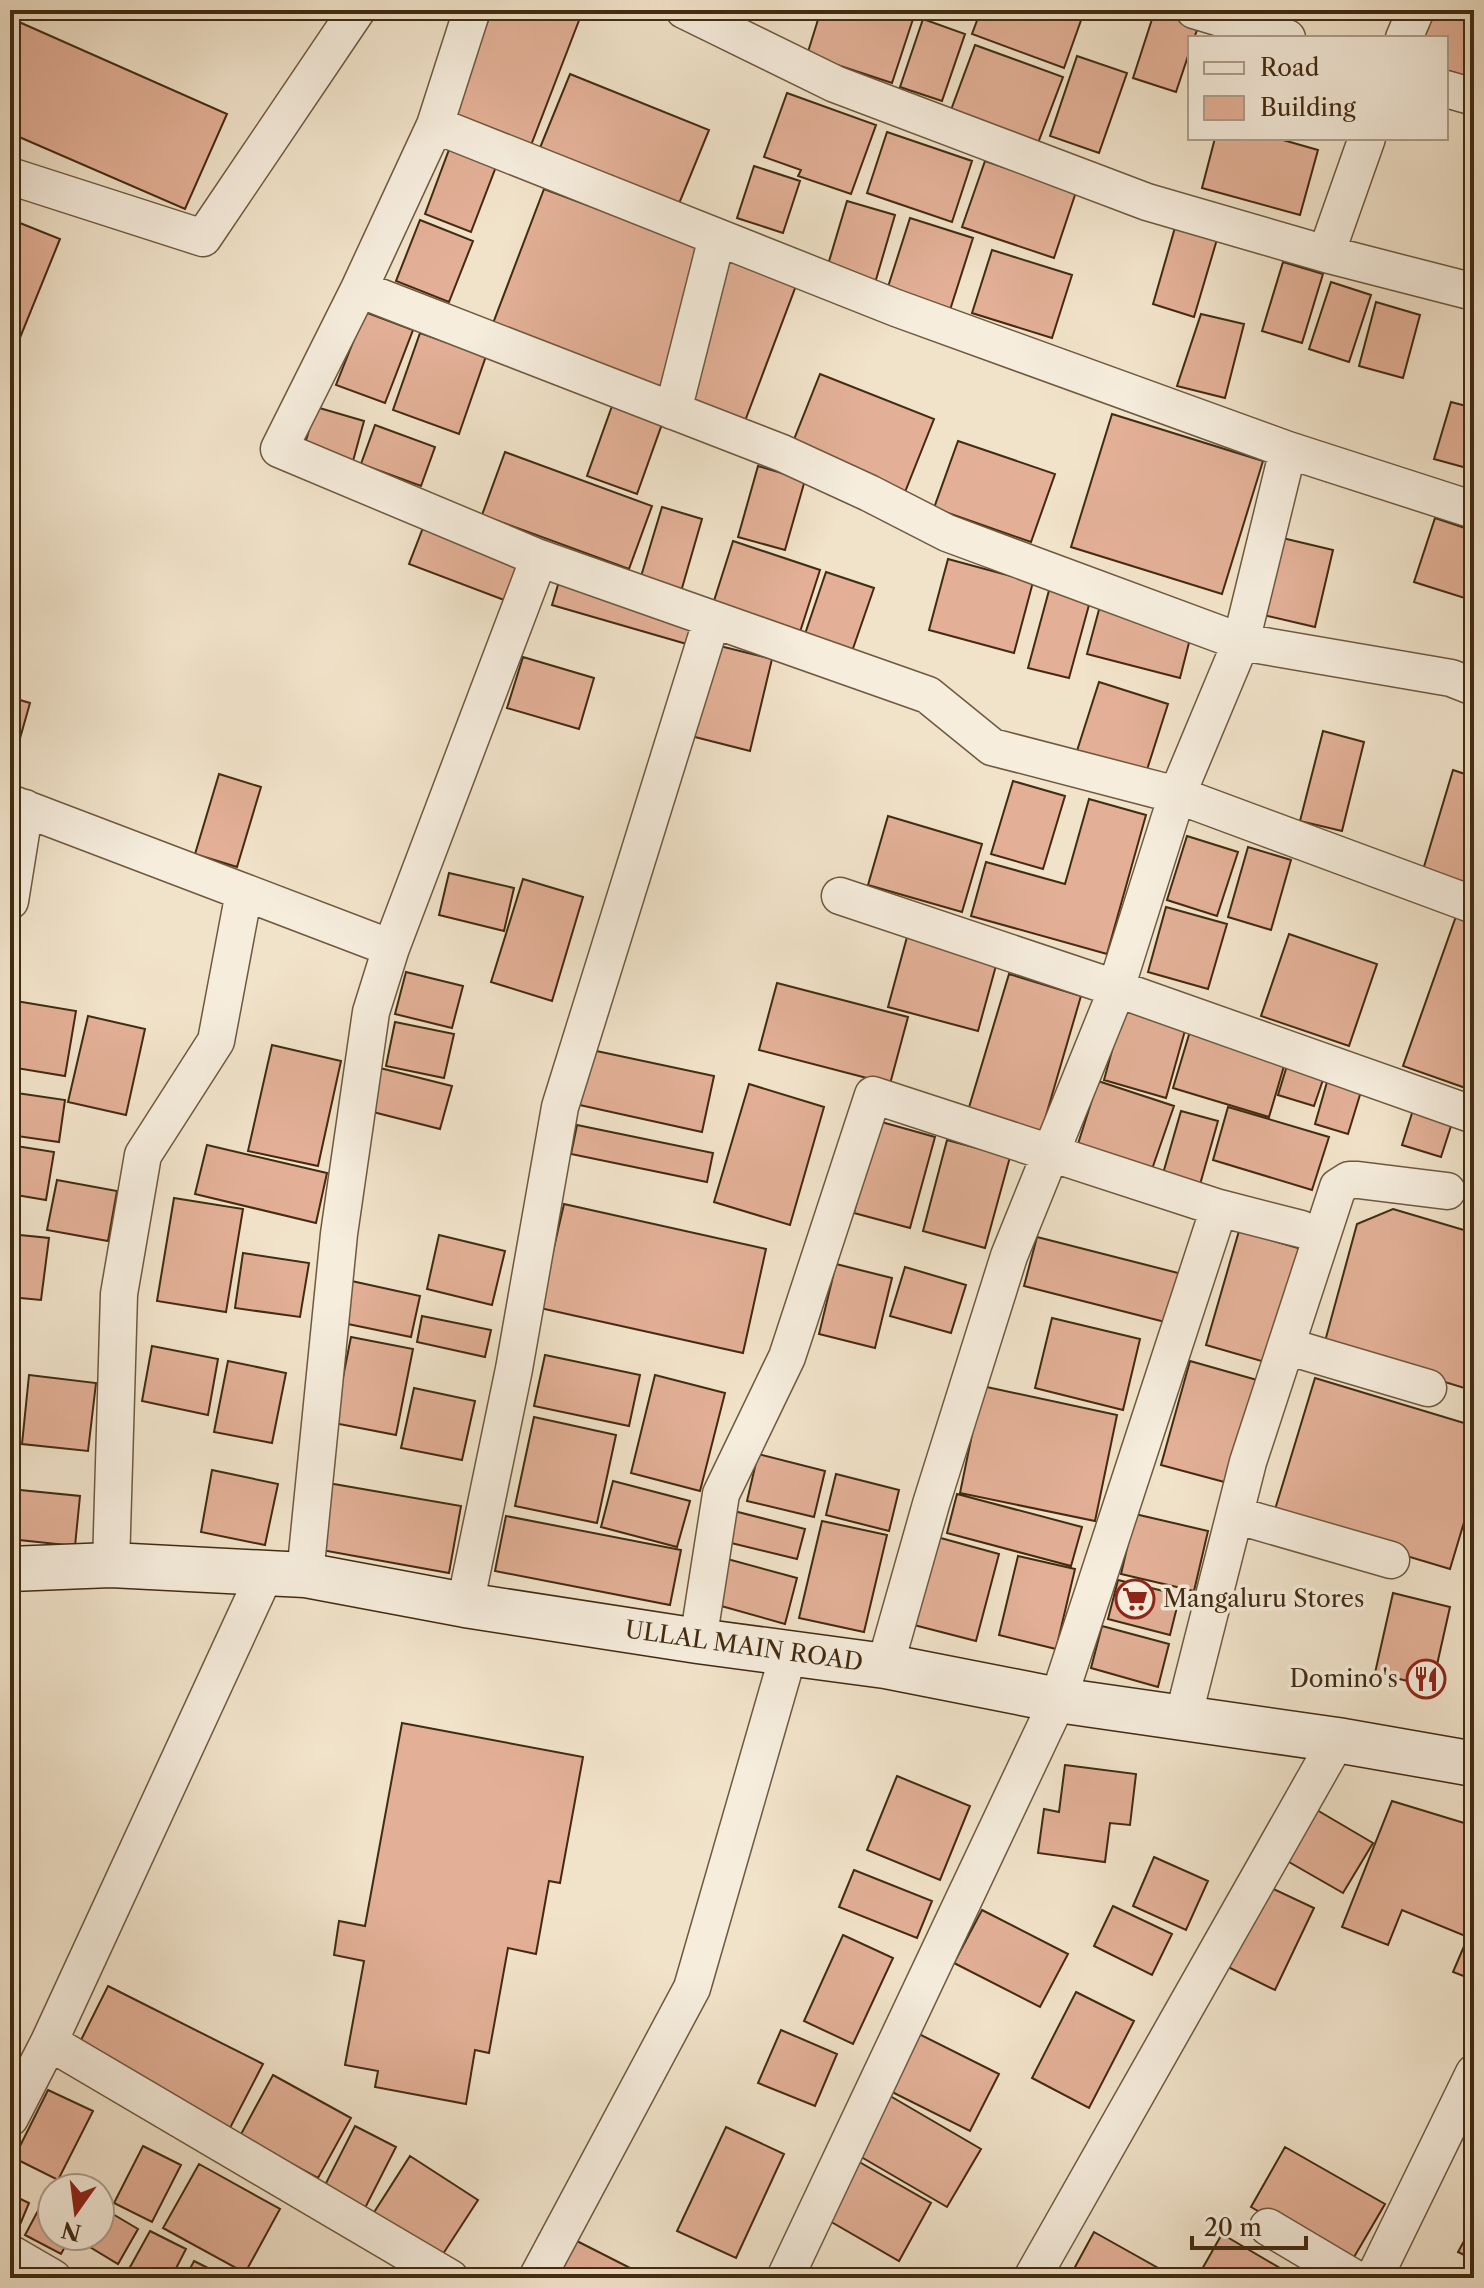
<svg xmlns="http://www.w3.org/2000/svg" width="1484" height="2288" viewBox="0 0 1484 2288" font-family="'Libre Caslon Text',serif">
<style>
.building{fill:#e3b097;stroke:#422b10;stroke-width:2}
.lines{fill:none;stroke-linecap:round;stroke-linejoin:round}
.street-casing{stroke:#6e593e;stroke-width:39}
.secondary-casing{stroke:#422b10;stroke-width:47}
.street{stroke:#f6eddd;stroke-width:36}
.secondary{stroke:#f6eddd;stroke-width:44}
.labels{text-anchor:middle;stroke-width:7;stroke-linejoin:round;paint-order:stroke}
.poi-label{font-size:24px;fill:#422b10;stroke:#f6eddd;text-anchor:start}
.street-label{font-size:24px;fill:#422b10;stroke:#f6eddd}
</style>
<rect width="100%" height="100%" fill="#f1e3ca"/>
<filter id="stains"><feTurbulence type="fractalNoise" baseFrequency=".0025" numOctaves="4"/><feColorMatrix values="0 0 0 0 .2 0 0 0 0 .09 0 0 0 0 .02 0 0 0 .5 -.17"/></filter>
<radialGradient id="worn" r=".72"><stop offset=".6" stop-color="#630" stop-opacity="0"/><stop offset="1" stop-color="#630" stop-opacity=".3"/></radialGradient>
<path class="building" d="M492,10H583L528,153L449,122Z
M821,10H895L914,16L892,83L807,55Z
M981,10H1078L1084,12L1064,68L972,34Z
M1155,10L1199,25L1194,38H1190V50L1176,92L1133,78Z
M1433,10H1474V59L1468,77L1446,70V38H1424Z
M10,18L227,114L185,209L10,133Z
M923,19L965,34L942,101L900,87Z
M975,45L1063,77L1038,143L951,110Z
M1077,56L1127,73L1099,153L1050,136Z
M570,74L709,130L674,216L535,160Z
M787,93L876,125L851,194L798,176L801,170L764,157Z
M887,132L972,161L952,222L867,193Z
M1215,138H1276L1318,150L1300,215L1202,188Z
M450,147L497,164L471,232L425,214Z
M985,161L1076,192L1054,258L962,227Z
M754,166L800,181L783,233L737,218Z
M544,189L797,283L745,421L492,326Z
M847,201L895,215L875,283L827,268Z
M910,218L973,238L950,310L887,290Z
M10,219L60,239L13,355L10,354Z
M420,220L473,241L449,302L396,281Z
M1176,224L1218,236L1194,317L1153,304Z
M992,250L1072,275L1052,338L972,313Z
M1283,262L1323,274L1302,343L1262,331Z
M1331,282L1371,295L1349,362L1309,349Z
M1376,302L1420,315L1403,378L1359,366Z
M365,312L413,330L385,403L336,385Z
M1201,314L1244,324L1225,398L1177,386Z
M420,333L486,356L459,434L393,410Z
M820,374L934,419L905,492L791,447Z
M1451,402L1474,408V470L1434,459Z
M612,406L662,424L637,494L587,476Z
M316,407L364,421L353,461L304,447Z
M1112,414L1263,461L1222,594L1071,547Z
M375,425L435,447L421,486L361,464Z
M958,441L1055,474L1031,542L934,508Z
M505,452L652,506L629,569L482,515Z
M758,466L805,480L785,550L738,537Z
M662,507L702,519L680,595L639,583Z
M1435,518L1474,531V601L1414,582Z
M426,520L522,556L504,600L409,564Z
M1274,536L1333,550L1315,627L1255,613Z
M733,541L820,570L799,635L712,607Z
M948,559L1033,582L1014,653L929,630Z
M826,572L874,588L849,660L802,643Z
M560,578L698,618L690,645L552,605Z
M1051,583L1092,594L1069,678L1028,668Z
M1100,606L1192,631L1180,678L1087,654Z
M712,644L772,659L750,751L691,736Z
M523,657L594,678L579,729L507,708Z
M1099,682L1168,704L1144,779L1075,757Z
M10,697L30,703L15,756L10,755Z
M1323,731L1364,742L1342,831L1300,821Z
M1453,770L1474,777V885L1423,870Z
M219,774L261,787L237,867L195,854Z
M1013,781L1065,796L1043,869L991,854Z
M1089,799L1146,815L1107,954L971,916L986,862L1065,884Z
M888,816L982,844L962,912L868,885Z
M1187,836L1238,852L1217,916L1167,900Z
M1248,847L1291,860L1271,930L1228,917Z
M449,873L514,888L504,931L439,915Z
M523,879L583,897L552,1001L491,982Z
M1460,905L1474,910V1091L1403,1066Z
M1166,907L1227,924L1208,989L1148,972Z
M1289,934L1377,964L1349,1046L1261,1016Z
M907,937L997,962L978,1031L888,1007Z
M406,972L463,986L452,1028L395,1014Z
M1009,974L1081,996L1040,1136L967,1114Z
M777,983L908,1017L890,1084L759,1050Z
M10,1000L76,1011L65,1076L10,1067Z
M1123,1010L1186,1027L1166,1098L1104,1080Z
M88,1016L145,1029L126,1115L68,1102Z
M395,1022L454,1034L444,1078L386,1066Z
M1191,1028L1287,1056L1269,1117L1173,1088Z
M272,1045L341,1061L318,1166L248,1151Z
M587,1049L714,1076L702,1132L575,1104Z
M1289,1059L1326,1071L1314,1106L1278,1095Z
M380,1068L452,1086L440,1129L369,1111Z
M1329,1075L1363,1085L1348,1134L1315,1124Z
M1098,1081L1174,1106L1151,1172L1077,1147Z
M749,1084L824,1107L790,1225L714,1202Z
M10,1092L65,1100L59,1142L10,1135Z
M1228,1107L1329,1137L1312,1190L1213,1160Z
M1413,1110L1452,1123L1441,1157L1402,1145Z
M1181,1111L1218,1121L1199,1188L1162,1177Z
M878,1121L935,1137L910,1228L854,1213Z
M577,1125L713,1153L707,1182L571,1154Z
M947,1140L1010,1157L985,1248L923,1231Z
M10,1145L54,1152L46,1200L10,1194Z
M207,1145L327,1173L316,1223L195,1194Z
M57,1180L117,1191L108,1241L47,1230Z
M174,1198L243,1209L226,1312L157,1301Z
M564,1204L766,1249L743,1353L540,1308Z
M1393,1209L1474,1233V1391L1324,1345L1357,1224Z
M1239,1231L1305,1250L1272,1364L1206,1345Z
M10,1234L49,1238L41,1300L10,1297Z
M439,1235L505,1251L492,1305L427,1289Z
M1037,1237L1182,1274L1169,1323L1024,1286Z
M243,1253L309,1263L300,1317L235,1308Z
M836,1264L892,1278L875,1348L819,1334Z
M905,1267L966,1285L951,1333L890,1316Z
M347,1280L420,1296L411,1337L338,1322Z
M422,1316L491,1330L485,1357L417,1342Z
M1052,1318L1140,1339L1123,1410L1035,1388Z
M351,1337L413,1349L396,1435L334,1423Z
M152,1346L218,1359L208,1415L142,1401Z
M545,1355L640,1375L629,1426L534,1406Z
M228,1361L286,1373L272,1443L214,1432Z
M1190,1361L1257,1380L1228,1483L1161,1465Z
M29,1375L96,1383L88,1451L22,1444Z
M655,1375L725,1393L700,1491L631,1473Z
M1315,1378L1474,1426V1489L1450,1569L1273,1516Z
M982,1386L1117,1415L1095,1521L960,1493Z
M414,1388L475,1401L462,1460L401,1448Z
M534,1417L616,1435L597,1523L515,1506Z
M758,1454L825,1471L814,1517L747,1501Z
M212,1470L278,1484L265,1545L201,1532Z
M836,1474L899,1490L889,1531L826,1515Z
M613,1481L690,1501L677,1547L601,1527Z
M328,1483L461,1506L449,1573L316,1549Z
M10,1489L80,1496L75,1546L10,1539Z
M957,1494L1082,1527L1071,1566L947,1533Z
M734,1511L805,1529L797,1559L727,1542Z
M1135,1514L1208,1531L1194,1591L1121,1574Z
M506,1516L681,1550L670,1605L495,1571Z
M822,1521L887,1535L864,1632L799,1618Z
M937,1537L999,1554L976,1641L914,1625Z
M1018,1556L1075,1569L1056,1649L999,1635Z
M720,1557L797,1578L785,1624L707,1602Z
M1118,1580L1180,1595L1170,1635L1108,1619Z
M1393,1593L1450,1607L1432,1687L1375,1673Z
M1102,1626L1169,1644L1158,1687L1091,1668Z
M402,1723L583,1757L560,1883L549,1881L536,1954L508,1948L489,2053L475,2050L466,2104L375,2087L378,2071L345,2065L364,1961L334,1955L339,1921L365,1926Z
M1065,1765L1136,1774L1130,1825L1110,1823L1105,1862L1038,1853L1044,1809L1059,1812Z
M897,1776L970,1806L940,1880L867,1850Z
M1392,1801L1474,1826V1980L1453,1972L1468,1937L1402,1910L1388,1945L1342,1927Z
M1305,1803L1373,1843L1343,1893L1275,1854Z
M1154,1857L1208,1881L1186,1930L1133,1906Z
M854,1870L932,1901L917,1938L839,1907Z
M1265,1885L1314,1908L1275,1990L1226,1966Z
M1113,1906L1172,1934L1152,1975L1094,1946Z
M982,1910L1068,1954L1040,2007L954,1963Z
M843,1935L893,1958L853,2044L804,2021Z
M108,1986L263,2064L230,2128L76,2050Z
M1076,1992L1134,2021L1089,2108L1032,2078Z
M781,2030L837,2054L815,2106L758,2083Z
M911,2030L999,2074L970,2131L882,2087Z
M273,2075L351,2118L318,2178L240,2136Z
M48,2090L93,2111L58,2180L14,2158Z
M885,2093L981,2149L947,2207L851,2151Z
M355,2126L396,2147L364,2210L323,2189Z
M726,2127L784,2154L736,2258L677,2231Z
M143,2146L181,2165L152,2222L114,2203Z
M1285,2147L1385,2204L1350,2264L1251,2207Z
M410,2156L478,2200L441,2257L373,2214Z
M854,2159L931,2203L899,2261L821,2216Z
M199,2164L280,2209L245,2273L163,2228Z
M10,2194L29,2203L14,2239L10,2238Z
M41,2205L52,2210V2236H71L61,2254L25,2235Z
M101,2207L138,2229L118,2264L80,2241L84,2236H100Z
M1474,2223V2260L1458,2252Z
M150,2231L186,2249L171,2278H124Z
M1094,2232L1176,2278H1069Z
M1222,2234L1297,2278H1197Z
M569,2237L646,2276L644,2278H548Z
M194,2261L228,2278H185Z
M1469,2264L1474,2267V2278H1462Z"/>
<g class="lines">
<defs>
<path id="street" d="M684,10L835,84L1147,202L1326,254L1474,292
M1194,10L1287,38
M1404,38L1416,10
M1446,89L1474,97
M435,125L472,10
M10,176L203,238L357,10
M1326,254L1367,138
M359,289L782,453L869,493L947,533L1241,642L1451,678L1474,687
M673,411L717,237
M1474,510L1288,450L896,308L435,125L359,289L279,449L539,558L928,695L992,747L1177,795L1474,905
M10,803L244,892
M840,896L1115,988L1474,1115
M10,901L25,808
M1219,1208L1301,1229
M1286,1346L1428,1388
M1235,1515L1391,1560
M111,1565L119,1294L143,1155L216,1041L244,892L391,948
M305,1575L339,1234L371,1012L391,948L539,558
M465,1605L514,1369L560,1107L712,619
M698,1641L721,1494L787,1357L873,1095L1219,1208L1058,1700L785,2278
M885,1666L931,1504L1009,1256L1111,1004L1177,795L1241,642L1288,450
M1183,1718L1248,1462L1338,1187L1349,1180H1358L1447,1191
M49,2042L450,2278
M10,2118L49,2042L265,1574
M1268,2227L1354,2278
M10,2253L53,2278
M537,2278L692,1988L789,1652
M1032,2278L1337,1740
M1374,2278L1474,2073"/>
<path id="secondary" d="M10,1569L111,1565L305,1575L465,1605L698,1641L885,1666L1058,1700L1337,1740L1474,1764"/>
</defs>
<use href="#street" class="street-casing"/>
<use href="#secondary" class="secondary-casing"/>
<use href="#street" class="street"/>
<use href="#secondary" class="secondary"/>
</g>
<defs>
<symbol id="supermarket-ring" viewBox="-11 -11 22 22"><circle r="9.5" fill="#f6eddd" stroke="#8f2418" stroke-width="1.5"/><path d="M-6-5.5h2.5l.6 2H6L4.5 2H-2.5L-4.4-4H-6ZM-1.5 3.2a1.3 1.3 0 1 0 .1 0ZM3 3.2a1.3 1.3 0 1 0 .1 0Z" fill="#8f2418"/></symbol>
<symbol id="restaurant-ring" viewBox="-11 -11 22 22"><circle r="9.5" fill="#f6eddd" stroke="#8f2418" stroke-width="1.5"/><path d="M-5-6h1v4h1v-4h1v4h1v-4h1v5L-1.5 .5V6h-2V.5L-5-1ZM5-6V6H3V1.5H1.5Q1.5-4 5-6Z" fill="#8f2418"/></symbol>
</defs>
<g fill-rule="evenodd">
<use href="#supermarket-ring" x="1113" y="1577" width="44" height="44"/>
<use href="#restaurant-ring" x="1404" y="1657" width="44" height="44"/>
</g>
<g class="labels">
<g class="poi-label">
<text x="1163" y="1607">Mangaluru Stores</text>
<text x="1398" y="1687" text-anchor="end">Domino's</text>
</g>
<g class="street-label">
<text transform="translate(744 1646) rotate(8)" y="8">ULLAL MAIN ROAD</text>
</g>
</g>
<rect width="1484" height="2288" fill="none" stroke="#f1e3ca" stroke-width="40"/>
<rect x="12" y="12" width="1460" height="2264" fill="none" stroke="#422b10" stroke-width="4"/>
<rect x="20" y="20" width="1444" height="2248" fill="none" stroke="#422b10" stroke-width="2"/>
<rect x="1188" y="36" width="260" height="104" fill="#f6eddd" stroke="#ae9f8b" stroke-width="2"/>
<rect x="1204" y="62" width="40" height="12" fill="#f6eddd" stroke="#ae9f8b" stroke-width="2"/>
<text x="1260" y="76" font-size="24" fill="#422b10">Road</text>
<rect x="1204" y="96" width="40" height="24" fill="#e3b097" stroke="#ae9f8b" stroke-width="2"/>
<text x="1260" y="116" font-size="24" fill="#422b10">Building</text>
<g transform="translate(76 2212) rotate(194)"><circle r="38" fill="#f6eddd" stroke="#ae9f8b" stroke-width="2"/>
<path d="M0-6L14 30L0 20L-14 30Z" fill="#8f2418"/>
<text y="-12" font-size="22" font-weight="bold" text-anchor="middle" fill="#422b10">N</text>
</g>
<path d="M1192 2236v12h114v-12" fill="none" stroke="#422b10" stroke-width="4"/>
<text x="1204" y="2236" font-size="24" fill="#422b10" stroke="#f6eddd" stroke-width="6" paint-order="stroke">20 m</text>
<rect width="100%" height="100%" filter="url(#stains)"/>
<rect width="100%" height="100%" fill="url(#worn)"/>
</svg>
